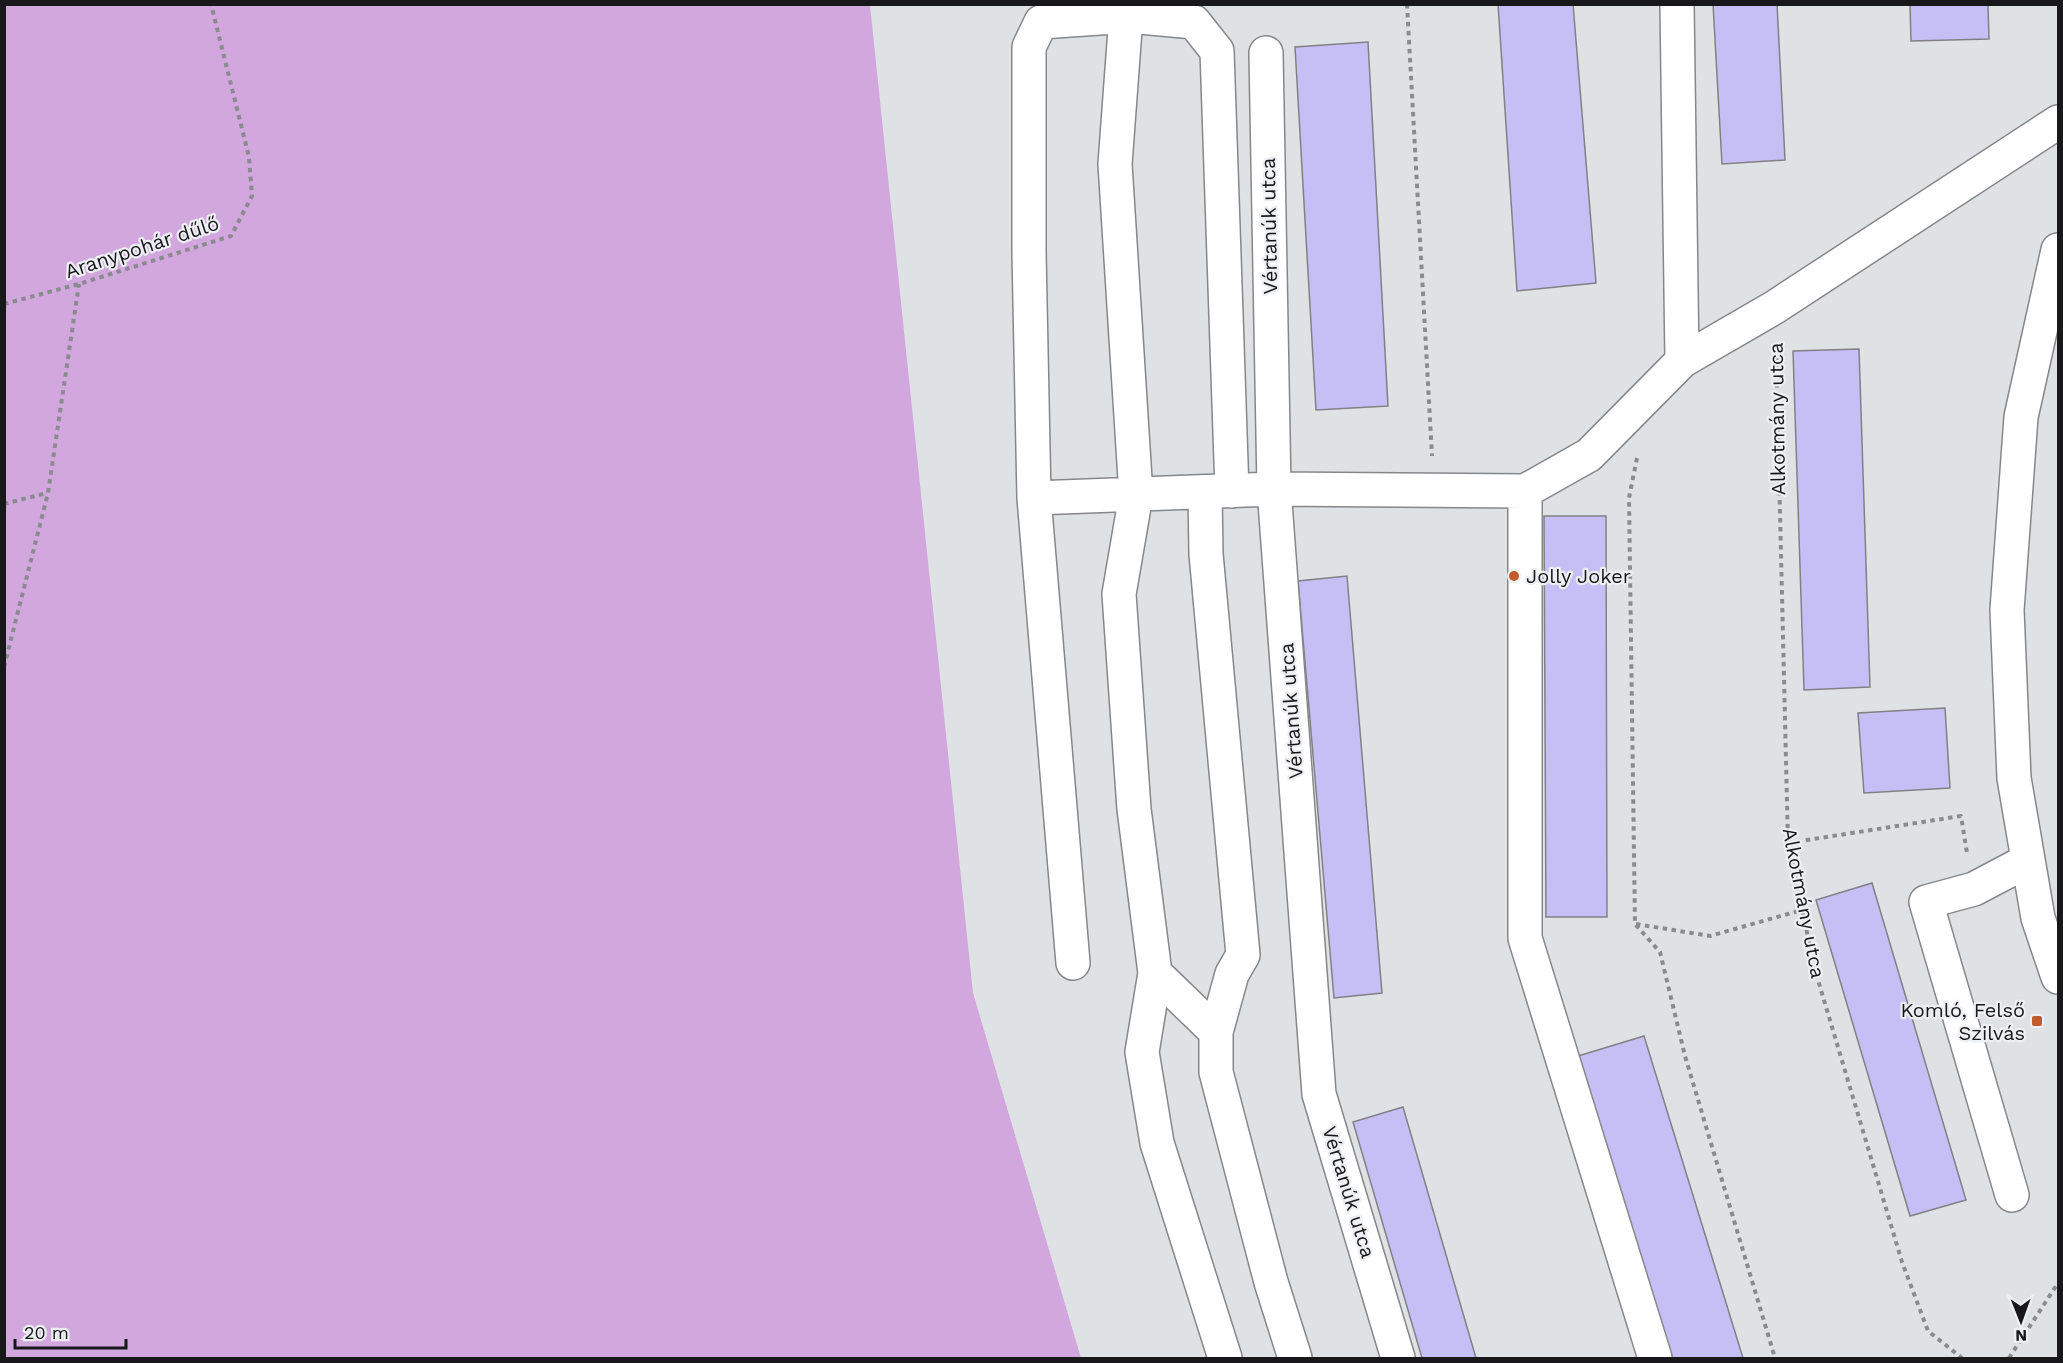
<svg xmlns="http://www.w3.org/2000/svg" width="2063" height="1363" viewBox="0 0 2063 1363" font-family="'Work Sans',sans-serif">
<style>
.green{fill:#d1a7de}
.building{fill:#c5bff6;stroke:#818185;stroke-width:1.5}
.lines{fill:none;stroke-linecap:round;stroke-linejoin:round}
.minor-casing{stroke:#85878b;stroke-width:36}
.path{stroke:#8a8b8e;stroke-width:4;stroke-dasharray:4.5 4.5;stroke-linecap:butt}
.minor{stroke:#fff;stroke-width:33}
.poi-dot{fill:#c15b2c;stroke:#edeff3;stroke-width:2}
.labels{text-anchor:middle;stroke-width:4.5;stroke-linejoin:round;paint-order:stroke}
.street-label{font-size:20px;fill:#18181a;stroke:#edeff3}
.poi-label{font-size:20px;fill:#18181a;stroke:#edeff3;text-anchor:start}
</style>
<rect width="100%" height="100%" fill="#dfe2e5"/>
<path class="green" d="M5,4L870,5L973,993L1081,1358H5Z"/>
<path class="building" d="M1498,4H1573L1596,283L1517,291Z
M1713,4H1777L1785,160L1722,164Z
M1910,4H1988L1989,39L1911,41Z
M1368,42L1388,406L1316,410L1295,47Z
M1859,349L1870,687L1804,690L1793,351Z
M1544,516H1606L1607,917H1546Z
M1347,576L1382,993L1334,998L1298,581Z
M1945,708L1950,788L1864,793L1858,713Z
M1872,883L1966,1200L1910,1216L1816,900Z
M1644,1036L1743,1358H1671L1578,1056Z
M1403,1107L1476,1358H1422L1353,1122Z"/>
<g class="lines">
<defs>
<path id="minor" d="M1677,4L1682,361
M1126,16L1115,164L1136,495L1119,594L1134,809L1155,973L1216,1032
M1266,53L1274,489L1319,1094L1398,1358
M2058,250L2021,417L2007,610L2014,778L2038,918L2058,977
M1232,491L1217,51L1194,22L1129,16L1041,22L1029,47V252L1034,498L1274,489L1525,491L1589,455L1682,361L1775,307L2058,122
M1525,491V938L1655,1358
M1205,492L1206,554L1243,955L1232,974L1216,1032V1072L1271,1282L1295,1358
M1034,498L1073,963
M1155,973L1142,1052L1157,1143L1225,1358
M2012,1195L1926,902L1974,889L2027,861"/>
</defs>
<use href="#minor" class="minor-casing"/>
<path class="path" d="M1407,4L1432,456
M4,304L79,284L231,236L252,196L249,157L211,4
M1776,347L1788,843L1815,970L1902,1262L1928,1331L1962,1358
M1637,458L1629,498L1635,924L1660,952L1685,1056L1775,1358
M4,504L47,493
M4,667L48,493L79,284
M1788,843L1961,816L1967,853
M1636,924L1710,936L1802,910
M2009,1358L2058,1283"/>
<use href="#minor" class="minor"/>
</g>
<g class="poi-dot">
<circle cx="1514" cy="576" r="6"/>
<rect x="2031" y="1015" width="12" height="12" rx="3"/>
</g>
<g class="labels">
<g class="street-label">
<text transform="translate(1269 226) rotate(-91)" y="7">Vértanúk utca</text>
<text transform="translate(142 247) rotate(-18)" y="7">Aranypohár dűlő</text>
<text transform="translate(1777 419) rotate(-91)" y="7">Alkotmány utca</text>
<text transform="translate(1291 711) rotate(-94)" y="7">Vértanúk utca</text>
<text transform="translate(1804 903) rotate(79)" y="7">Alkotmány utca</text>
<text transform="translate(1349 1192) rotate(73)" y="7">Vértanúk utca</text>
</g>
<g class="poi-label">
<text x="1526" y="583">Jolly Joker</text>
<text x="2025" y="1017" text-anchor="end">Komló, Felső<tspan x="2025" dy="23">Szilvás</tspan></text>
</g>
</g>
<rect width="2063" height="1363" fill="none" stroke="#18181a" stroke-width="12"/>
<g transform="translate(2021 1321) rotate(179)" stroke="#edeff3" stroke-width="4.5" paint-order="stroke">
<path d="M0-4.5L10 22L0 15L-10 22Z" fill="#18181a"/>
<text y="-9" font-size="16" font-weight="bold" text-anchor="middle" fill="#18181a">N</text>
</g>
<path d="M15 1339v9h111v-9" fill="none" stroke="#18181a" stroke-width="3"/>
<text x="24" y="1339" font-size="18" fill="#18181a" stroke="#edeff3" stroke-width="4.5" paint-order="stroke">20 m</text>
</svg>
